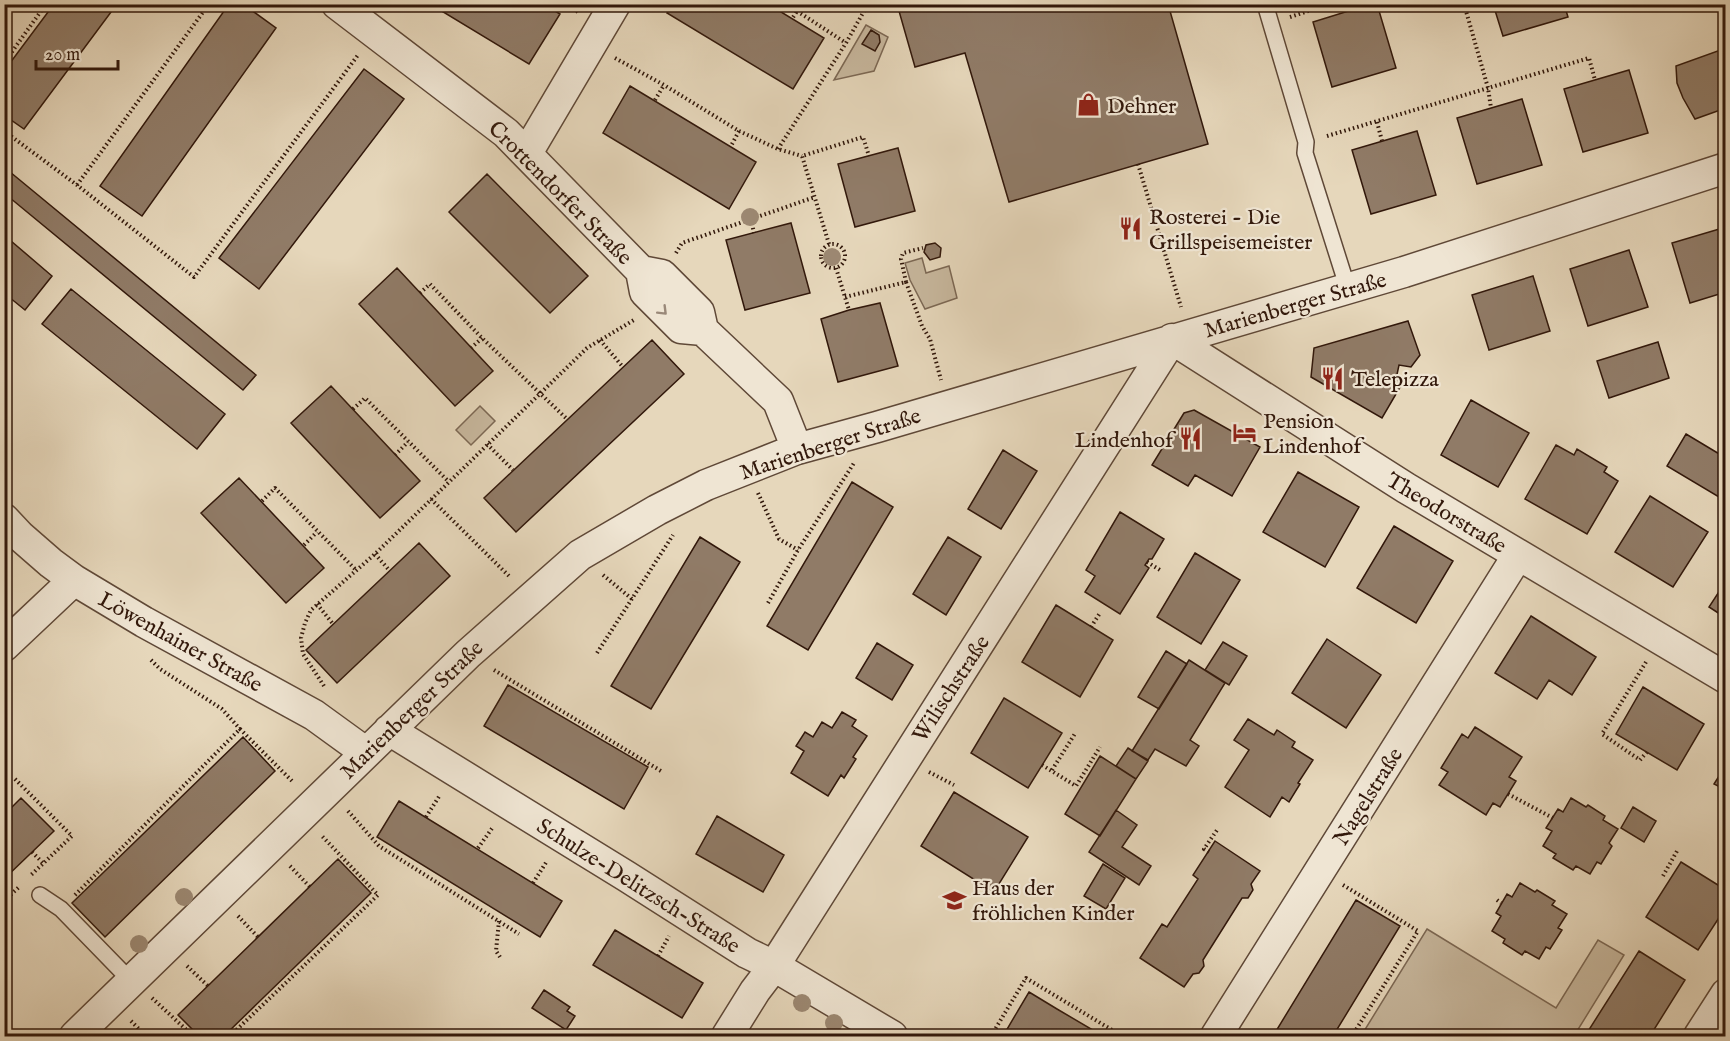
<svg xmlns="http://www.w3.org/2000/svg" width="1730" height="1041" viewBox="0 0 1730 1041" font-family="'IM FELL English',serif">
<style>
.green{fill:#c7b79d;stroke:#7c6854;stroke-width:1.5}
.building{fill:#907b67;stroke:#32180b;stroke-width:1.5}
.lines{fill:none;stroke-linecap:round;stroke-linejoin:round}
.service-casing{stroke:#5f4837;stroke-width:18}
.minor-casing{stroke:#5f4837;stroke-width:33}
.path{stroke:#32180b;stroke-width:4;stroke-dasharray:1.5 3;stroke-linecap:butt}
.service{stroke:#efe5d3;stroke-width:15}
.minor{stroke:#efe5d3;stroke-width:30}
.tree{fill:#9c8872}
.oneway{stroke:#9a8979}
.labels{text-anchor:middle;stroke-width:4.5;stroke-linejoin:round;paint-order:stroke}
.poi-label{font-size:22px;fill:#32180b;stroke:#efe5d3;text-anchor:start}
.street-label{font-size:22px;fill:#32180b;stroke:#efe5d3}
</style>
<rect width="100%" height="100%" fill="#e6d7bb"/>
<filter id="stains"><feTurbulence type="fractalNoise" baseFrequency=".00333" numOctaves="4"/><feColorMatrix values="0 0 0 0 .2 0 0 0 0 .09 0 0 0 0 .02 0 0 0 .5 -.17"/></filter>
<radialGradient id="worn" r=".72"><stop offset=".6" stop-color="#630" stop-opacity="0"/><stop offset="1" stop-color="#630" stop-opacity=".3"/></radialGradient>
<path class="green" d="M866,25L888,37L874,71L834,80Z
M922,258L926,273L949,266L957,298L925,309L910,280L905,263Z
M480,406L495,421L471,445L456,430Z
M1427,929L1556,1008L1598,940L1624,955L1574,1036H1361Z"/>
<path class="building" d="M54,4H117L24,129L4,115V71Z
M229,4H243L276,28L142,216L100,186Z
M430,4H544L560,14L529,64Z
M673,4H768L824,38L793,89L667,13Z
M897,4H1168L1208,144L1009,202L965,53L915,67Z
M1371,4H1377L1396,68L1332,87L1313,22Z
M1493,4H1564L1568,17L1503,36Z
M871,30L879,35L880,42L875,51L862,44Z
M1726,48V108L1695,119L1683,98L1677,83L1676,66Z
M364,69L404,99L259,289L219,258Z
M1629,70L1648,133L1583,152L1564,89Z
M630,86L756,162L729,209L603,133Z
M1522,99L1542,165L1477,184L1457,118Z
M1417,131L1436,195L1371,214L1352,150Z
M898,148L915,211L855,227L838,164Z
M4,167L256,375L243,390L4,193Z
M487,174L588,276L550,313L449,212Z
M791,223L810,293L745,310L726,240Z
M1726,227V292L1690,303L1672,243Z
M4,235L52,276L25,310L4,293Z
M935,243L941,248L940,257L930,260L924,252L926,245Z
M1629,250L1648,307L1588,326L1570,269Z
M397,268L493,371L455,406L359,304Z
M1533,276L1550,331L1489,350L1472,295Z
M71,289L225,414L197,449L42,324Z
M880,303L898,366L838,382L821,319L849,310Z
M1408,321L1420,355L1411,367L1399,365L1396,379L1403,382L1382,418L1311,377L1314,348Z
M652,340L684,374L516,532L484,498Z
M1658,342L1669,378L1609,398L1597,361Z
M331,386L420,481L380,518L291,423Z
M1471,400L1529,433L1498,487L1441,455Z
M1194,410L1260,447L1232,496L1195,475L1188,486L1152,465L1184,413Z
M1686,434L1726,458V497L1724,500L1667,466Z
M1556,445L1574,455L1577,449L1607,467L1604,472L1618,481L1587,534L1525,499Z
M1003,450L1037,471L1001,529L968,509Z
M1298,472L1359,507L1325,567L1263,532Z
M239,478L324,568L286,603L201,513Z
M852,482L893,507L808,650L767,626Z
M1650,496L1708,532L1673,587L1615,552Z
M1120,512L1164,539L1152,559H1149L1145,565L1149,568L1120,614L1085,592L1095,576L1086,570Z
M1394,526L1453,561L1416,623L1357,588Z
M700,537L740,562L651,709L611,686Z
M948,537L981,557L946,615L913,594Z
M419,543L450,576L337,683L306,650Z
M1195,553L1240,580L1201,644L1157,617Z
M1726,581V618L1709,607Z
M1056,605L1113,640L1080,697L1022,662Z
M1531,616L1596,657L1572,695L1549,680L1537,699L1495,673Z
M1327,639L1381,675L1346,728L1292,693Z
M1223,642L1247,656L1229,685L1205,670Z
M877,643L913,665L892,700L856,678Z
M1166,651L1187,664L1159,709L1138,697Z
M1189,660L1225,683L1190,740L1199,746L1186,766L1155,749L1148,760L1132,751Z
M508,685L648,767L624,809L484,726Z
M1643,687L1704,724L1677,770L1616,734Z
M1004,698L1062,733L1028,788L971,753Z
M842,712L856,720L852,726L867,736L853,757L856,759L844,778L841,775L828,796L791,773L804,751L796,746L805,732L813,737L822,722L832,728Z
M1248,719L1274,735L1277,730L1295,742L1292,747L1313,760L1298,783L1300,784L1289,802L1282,797L1270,817L1225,787L1249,750L1234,740Z
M1475,727L1522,757L1509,777L1516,781L1500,807L1493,803L1486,815L1439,785L1448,772L1441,768L1462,734L1468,738Z
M243,737L275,771L105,937L72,903Z
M1128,748L1148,761L1136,779L1116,766Z
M1100,756L1136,779L1100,836L1065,814Z
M1726,765V790L1714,784Z
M954,792L1028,837L994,892L921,846Z
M21,798L54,831L4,879V815Z
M1571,798L1586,807L1588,805L1605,816L1603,820L1618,829L1609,843L1612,846L1601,864L1597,862L1590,874L1576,866L1573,870L1553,858L1556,854L1543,846L1552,831L1546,828L1558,809L1563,812Z
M399,801L562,901L540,937L377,837Z
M1633,807L1656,821L1644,842L1621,828Z
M1116,810L1137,825L1122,847L1151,866L1139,885L1089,852Z
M717,816L784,855L763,892L696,854Z
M1215,841L1260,871L1251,884L1253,890L1248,898H1242L1203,960L1204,966L1199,973L1193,974L1184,987L1140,958L1162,924L1167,927L1198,879L1193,875Z
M338,859L371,893L224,1036H199L178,1015Z
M1681,862L1726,890V907L1698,950L1646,917Z
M1103,864L1125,878L1106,909L1084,896Z
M1520,883L1535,892L1537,890L1555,901L1552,905L1567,914L1558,928L1562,930L1550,949L1546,947L1539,959L1525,951L1522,955L1503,943L1505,939L1492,931L1501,916L1496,913L1507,894L1512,897Z
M1356,900L1400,926L1333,1036H1273Z
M615,930L703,983L682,1018L593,965Z
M1639,951L1685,980L1650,1036H1585Z
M544,990L570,1007L567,1011L575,1016L566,1030L532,1008Z
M1029,992L1057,1009L1103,1036H1003Z"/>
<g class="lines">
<defs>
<path id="service" d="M1265,4L1306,142L1305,153L1348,289
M40,895L61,909L132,982"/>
<path id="minor" d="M337,4L506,133L641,271L662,275L699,312L703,330
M527,153L615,4
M641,271L645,292L681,328L703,330L778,401L797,449
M4,519L20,536L51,563L74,580L144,622L314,715L365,752
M4,646L74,580
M389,730L626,876L747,953L774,966L892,1036
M75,1036L468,654L580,555L657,510L706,485L797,449L877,427L1404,272L1726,168
M727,1036L755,991L774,966L1172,339L1406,488L1726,678
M1216,1036L1518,555
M1699,1036L1726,994"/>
</defs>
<use href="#service" class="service-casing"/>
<use href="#minor" class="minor-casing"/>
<path class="path" d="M565,4L578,12
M787,4L797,11L792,19
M1464,4L1488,88L1491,108
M797,11L846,43
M1290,17L1330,4
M615,58L664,85L739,131L731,146
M4,63L46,4
M655,100L664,85
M1377,122L1382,141
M4,131L77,185L194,277L358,55
M739,131L778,149L802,156
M1327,136L1589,58L1595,80
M778,149L846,43L868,4
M1138,164L1181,307
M77,185L209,4
M751,219L754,233
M821 256a12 12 0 1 1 24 0a12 12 0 1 1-24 0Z
M829,244L802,156L863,137L869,156
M676,253L682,243L815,197
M836,268L849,310
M906,282L901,259L903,253L923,248
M420,293L430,284L482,338L567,419
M845,297L906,282L922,326L930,339L941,380
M600,340L623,367
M471,348L482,338
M353,409L365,398L448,481
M487,444L513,470
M395,455L408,442
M758,493L779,539L798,550
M431,499L511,578
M262,501L275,488L356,570
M304,545L317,532
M375,554L389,570
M1147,562L1160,570
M603,575L632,599
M768,603L798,550L854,463
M317,604L333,624
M1091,627L1100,613
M597,653L673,535
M151,660L160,669L222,709L240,729
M1646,662L1602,734L1640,760L1647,752
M494,670L661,771
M324,686L303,654L301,638L305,623L311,610L375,554L587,348L634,320
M1042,765L1076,786L1100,747
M1052,770L1076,732
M929,772L954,785
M15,779L72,836L31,875
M1508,794L1553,818
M348,811L379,846L519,934
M426,817L440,795
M478,848L493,827
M32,852L43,863
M1209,852L1204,849L1217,830
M290,866L310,887
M1663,876L1677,851
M533,883L547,861
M1343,885L1418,931L1352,1036
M75,895L240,729L294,783
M1497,900L1501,903
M4,901L19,887
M238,916L258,937
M499,921L496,951L500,957
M658,956L669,936
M187,966L208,986
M152,998L193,1036
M131,1021L143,1033
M230,1036L378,895L321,835
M991,1036L1026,978L1122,1036"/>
<use href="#service" class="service"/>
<use href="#minor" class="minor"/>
</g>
<g class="tree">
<circle cx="750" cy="217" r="9"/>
<circle cx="832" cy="257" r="9"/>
<circle cx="184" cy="897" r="9"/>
<circle cx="139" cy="944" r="9"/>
<circle cx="802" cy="1003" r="9"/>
<circle cx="834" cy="1023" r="9"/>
</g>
<defs><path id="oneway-chevron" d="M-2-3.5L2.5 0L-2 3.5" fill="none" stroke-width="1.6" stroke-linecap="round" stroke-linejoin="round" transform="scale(1.5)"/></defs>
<use class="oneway" href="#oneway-chevron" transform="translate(663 311) rotate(45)"/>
<defs>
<symbol id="shop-bare" viewBox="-9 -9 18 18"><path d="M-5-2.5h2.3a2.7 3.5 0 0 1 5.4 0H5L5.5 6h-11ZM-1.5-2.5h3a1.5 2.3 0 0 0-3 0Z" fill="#8f2418" stroke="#efe5d3" stroke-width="2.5" paint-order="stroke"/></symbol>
<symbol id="restaurant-bare" viewBox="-9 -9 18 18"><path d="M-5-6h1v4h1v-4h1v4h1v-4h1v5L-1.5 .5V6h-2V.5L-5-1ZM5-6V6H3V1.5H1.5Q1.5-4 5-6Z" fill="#8f2418" stroke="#efe5d3" stroke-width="2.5" paint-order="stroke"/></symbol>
<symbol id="hotel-bare" viewBox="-9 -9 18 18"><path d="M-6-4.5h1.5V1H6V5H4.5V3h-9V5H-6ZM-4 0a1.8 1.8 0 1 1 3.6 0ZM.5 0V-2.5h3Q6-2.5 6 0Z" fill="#8f2418" stroke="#efe5d3" stroke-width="2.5" paint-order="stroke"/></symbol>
<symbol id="school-bare" viewBox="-9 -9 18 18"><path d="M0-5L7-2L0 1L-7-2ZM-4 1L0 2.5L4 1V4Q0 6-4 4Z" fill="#8f2418" stroke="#efe5d3" stroke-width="2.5" paint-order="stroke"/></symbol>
</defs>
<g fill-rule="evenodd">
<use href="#shop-bare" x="1072" y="88" width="33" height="33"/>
<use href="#restaurant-bare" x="1114" y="212" width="33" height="33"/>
<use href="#restaurant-bare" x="1316" y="362" width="33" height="33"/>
<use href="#hotel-bare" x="1228" y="416" width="33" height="33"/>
<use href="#restaurant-bare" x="1174" y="422" width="33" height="33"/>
<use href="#school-bare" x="938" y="884" width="33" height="33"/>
</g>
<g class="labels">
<g class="poi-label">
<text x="1107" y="113">Dehner</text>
<text x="1149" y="224">Rosterei - Die<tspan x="1149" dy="25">Grillspeisemeister</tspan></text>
<text x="1351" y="386">Telepizza</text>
<text x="1263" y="428">Pension<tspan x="1263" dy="25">Lindenhof</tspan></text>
<text x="1173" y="447" text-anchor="end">Lindenhof</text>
<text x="972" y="895">Haus der<tspan x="972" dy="25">fröhlichen Kinder</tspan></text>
</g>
<g class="street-label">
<text transform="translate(561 192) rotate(45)" y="8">Crottendorfer Straße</text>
<text transform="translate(1295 304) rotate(-16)" y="8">Marienberger Straße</text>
<text transform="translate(830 443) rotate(-18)" y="8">Marienberger Straße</text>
<text transform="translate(1447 512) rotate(31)" y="8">Theodorstraße</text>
<text transform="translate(181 641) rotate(29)" y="8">Löwenhainer Straße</text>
<text transform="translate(950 688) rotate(-57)" y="8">Wilischstraße</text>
<text transform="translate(411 709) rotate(-44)" y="8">Marienberger Straße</text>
<text transform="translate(1367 796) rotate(-58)" y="8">Nagelstraße</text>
<text transform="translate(639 885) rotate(32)" y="8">Schulze-Delitzsch-Straße</text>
</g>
</g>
<rect width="1730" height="1041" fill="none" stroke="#e6d7bb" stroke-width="24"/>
<rect x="6" y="6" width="1718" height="1029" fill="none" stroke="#32180b" stroke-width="3"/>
<rect x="12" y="12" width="1706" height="1017" fill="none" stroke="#32180b" stroke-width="1.5"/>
<path d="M36 60v9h82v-9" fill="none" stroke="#32180b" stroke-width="3"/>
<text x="45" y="60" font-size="18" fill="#32180b" stroke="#efe5d3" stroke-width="4.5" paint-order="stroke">20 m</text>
<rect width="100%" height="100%" filter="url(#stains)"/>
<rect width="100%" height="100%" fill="url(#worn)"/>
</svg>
